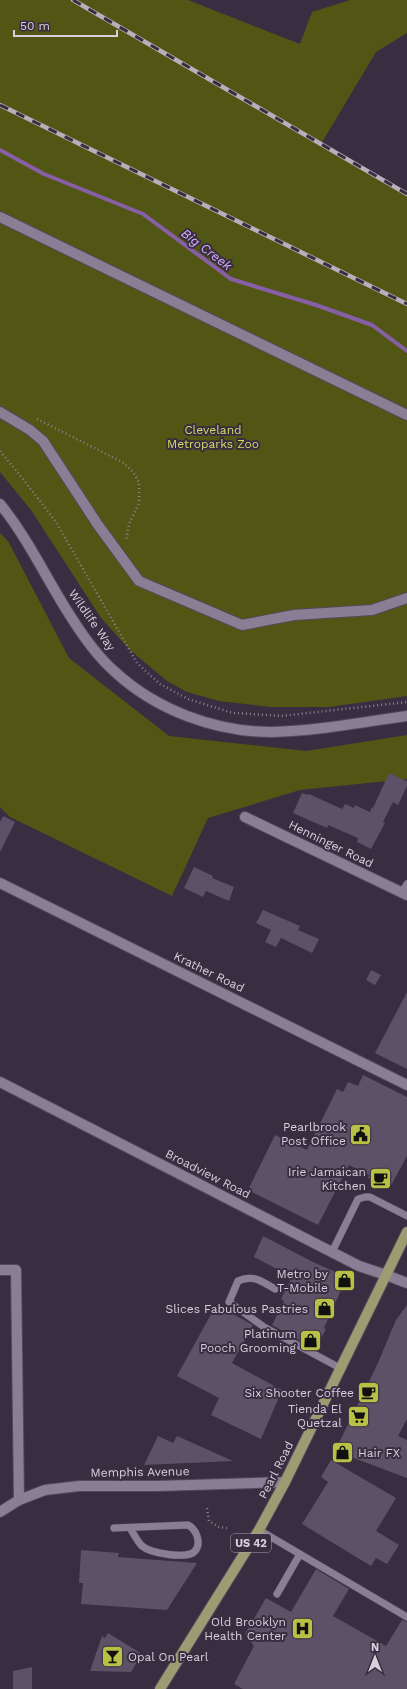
<svg xmlns="http://www.w3.org/2000/svg" width="407" height="1689" viewBox="0 0 407 1689" font-family="'Work Sans',sans-serif">
<style>
.green{fill:#525615}
.lines{fill:none;stroke-linecap:round;stroke-linejoin:round}
.stream{stroke:#875fa6;stroke-width:4}
.building{fill:#5d5167}
.lane-casing{stroke:#52495a;stroke-width:8}
.street-casing{stroke:#52495a;stroke-width:12}
.secondary-casing{stroke:#52495a;stroke-width:12}
.primary-casing{stroke:#52495a;stroke-width:12}
.path{stroke:#8b8292;stroke-width:2.5;stroke-dasharray:1 3;stroke-linecap:butt}
.lane{stroke:#8a7e95;stroke-width:7}
.street{stroke:#8a7e95;stroke-width:10}
.secondary{stroke:#8a7e95;stroke-width:10}
.primary{stroke:#9c9b71;stroke-width:10}
.rail-casing{stroke:#b6afbc;stroke-width:4.5}
.rail{stroke:#382d41;stroke-width:3;stroke-dasharray:9;stroke-linecap:butt}
.labels{text-anchor:middle;stroke-width:4;stroke-linejoin:round;paint-order:stroke}
.shield{fill:#382d41;stroke:#a79fae;stroke-width:1}
.shield-label{font-size:11px;font-weight:bold;fill:#d6d0dc}
.park-label{font-size:12px;fill:#d4dc63;stroke:#382d41}
.street-label{font-size:12px;fill:#d6d0dc;stroke:#382d41}
.poi-label{font-size:12px;fill:#d6d0dc;stroke:#382d41;text-anchor:end}
.water-label{font-size:13px;font-style:italic;fill:#d6acf9;stroke:#382d41}
</style>
<rect width="100%" height="100%" fill="#382d41"/>
<path class="green" d="M0,0H188L300,44L312,12L350,0H407V33L376,52L321,144L407,194V696L329,707H270L219,701L187,692L167,681L130,650L101,618L31,510L0,472Z
M0,533L8,541L69,658L169,736L306,751L407,735V779L300,790L208,818L172,896L10,817L0,807Z"/>
<g class="lines">
<path class="stream" d="M0,150L44,174L143,214L231,279L316,305L372,325L407,351"/>
</g>
<path class="building" d="M389,773L407,781V786L398,805L393,802L383,822L385,823L371,849L357,842L358,838L328,825L327,828L293,813L302,793L308,795L309,794L342,809L345,804L354,808L355,805L370,812L372,807L373,808Z
M3,816L15,822L0,852V822Z
M194,867L213,876L212,878L234,887L229,901L206,891L203,897L184,888Z
M263,910L300,926L298,930L319,939L312,953L281,938L276,947L265,942L271,930L256,923Z
M371,970L381,975L375,985L366,980Z
M407,992V1069L375,1053Z
M363,1075L407,1097V1156L389,1189L368,1178L369,1175L349,1165L318,1225L248,1190L275,1135L307,1150L337,1089L343,1092L348,1082L358,1086Z
M263,1236L315,1263L347,1277L324,1328L326,1329L315,1349L272,1325L284,1301L281,1299L292,1277L254,1257Z
M216,1305L253,1325L232,1363L282,1390L261,1439L211,1415L219,1398L177,1376Z
M407,1305V1419L398,1436L407,1440V1478L335,1451L377,1365L396,1320Z
M158,1436L173,1443L177,1436L233,1461L144,1465Z
M331,1460L396,1498L376,1531L399,1545L387,1564L376,1558L371,1566L302,1524L328,1482L321,1477Z
M81,1550L119,1553L118,1557L197,1563L167,1610L81,1604L83,1583H79Z
M316,1569L349,1589L333,1616L386,1646L402,1620L407,1622V1689H243L234,1684L254,1646L245,1634L266,1598L291,1612Z
M108,1633L142,1654L131,1672L90,1671L102,1636L105,1638Z
M32,1667V1689H13V1671Z"/>
<g class="lines">
<defs>
<path id="lane" d="M402,892L407,884
M332,1252L358,1199L365,1197H370L407,1216
M275,1289C261,1281 253,1274 238,1281L229,1302L264,1327L340,1368
M114,1528L188,1525C196,1529 202,1543 195,1551C188,1560 150,1553 142,1546C137,1541 134,1534 130,1528
M259,1530L407,1617
M277,1594L300,1554"/>
<path id="street" d="M0,217L407,415
M0,412L30,430L43,441L98,525L139,581L242,625L294,615L372,610L407,598
M245,817L407,895
M0,883L407,1085
M0,1082L359,1266L386,1275
M0,1270H16L19,1500"/>
<path id="secondary" d="M0,504C28,538 47,580 71,617C83,636 97,656 114,671C156,710 215,732 272,732C317,731 362,722 407,716
M386,1275L407,1283
M0,1512L19,1500L45,1490L79,1486H158L285,1482"/>
<path id="primary" d="M160,1689L259,1530L285,1482L407,1232"/>
</defs>
<use href="#lane" class="lane-casing"/>
<use href="#street" class="street-casing"/>
<use href="#secondary" class="secondary-casing"/>
<use href="#primary" class="primary-casing"/>
<path class="path" d="M37,419L124,463L133,472L139,482V503L129,524L126,541
M0,451L23,479L56,522L137,663L160,684L188,699L233,713L281,716L407,702
M207,1508L209,1521L219,1527L227,1528"/>
<use href="#lane" class="lane"/>
<use href="#street" class="street"/>
<use href="#secondary" class="secondary"/>
<use href="#primary" class="primary"/>
<defs>
<path id="rail" d="M73,0L407,194
M0,105L407,304"/>
</defs>
<use href="#rail" class="rail-casing"/>
<use href="#rail" class="rail"/>
</g>
<defs>
<symbol id="civic-square" viewBox="-11 -11 22 22"><rect x="-9" y="-9" width="18" height="18" rx="4" fill="#b9c046" stroke="#382d41"/><path d="M-.6-6.5H3V-4.5H.6V-3L4-1V1h2V6H-6V1h2V-1L-.6-3ZM-1.2 2.5V6h2.4V2.5Z" fill="#111"/></symbol>
<symbol id="cafe-square" viewBox="-11 -11 22 22"><rect x="-9" y="-9" width="18" height="18" rx="4" fill="#b9c046" stroke="#382d41"/><path d="M-5.5-4.5H6V0H3Q3 3.5 0 3.5H-2.5Q-5.5 3.5-5.5 0ZM3-3.2v2h1.7v-2ZM-6 4.5H4V6H-6Z" fill="#111"/></symbol>
<symbol id="shop-square" viewBox="-11 -11 22 22"><rect x="-9" y="-9" width="18" height="18" rx="4" fill="#b9c046" stroke="#382d41"/><path d="M-5-2.5h2.3a2.7 3.5 0 0 1 5.4 0H5L5.5 6h-11ZM-1.5-2.5h3a1.5 2.3 0 0 0-3 0Z" fill="#111"/></symbol>
<symbol id="supermarket-square" viewBox="-11 -11 22 22"><rect x="-9" y="-9" width="18" height="18" rx="4" fill="#b9c046" stroke="#382d41"/><path d="M-6-5.5h2.5l.6 2H6L4.5 2H-2.5L-4.4-4H-6ZM-1.5 3.2a1.3 1.3 0 1 0 .1 0ZM3 3.2a1.3 1.3 0 1 0 .1 0Z" fill="#111"/></symbol>
<symbol id="hospital-square" viewBox="-11 -11 22 22"><rect x="-9" y="-9" width="18" height="18" rx="4" fill="#b9c046" stroke="#382d41"/><path d="M-5-5h3v3.5h4V-5h3V5h-3V1.5h-4V5h-3Z" fill="#111"/></symbol>
<symbol id="bar-square" viewBox="-11 -11 22 22"><rect x="-9" y="-9" width="18" height="18" rx="4" fill="#b9c046" stroke="#382d41"/><path d="M-6-5H6L.8 .8V4.5H3.5V6h-7V4.5H-.8V.8Z" fill="#111"/></symbol>
</defs>
<g fill-rule="evenodd">
<use href="#civic-square" x="348" y="1122" width="25" height="25"/>
<use href="#cafe-square" x="368" y="1166" width="25" height="25"/>
<use href="#shop-square" x="332" y="1268" width="25" height="25"/>
<use href="#shop-square" x="312" y="1296" width="25" height="25"/>
<use href="#shop-square" x="298" y="1328" width="25" height="25"/>
<use href="#cafe-square" x="356" y="1380" width="25" height="25"/>
<use href="#supermarket-square" x="346" y="1404" width="25" height="25"/>
<use href="#shop-square" x="330" y="1440" width="25" height="25"/>
<use href="#hospital-square" x="290" y="1616" width="25" height="25"/>
<use href="#bar-square" x="100" y="1644" width="25" height="25"/>
</g>
<g class="labels">
<rect class="shield" x="231" y="1534" width="40" height="18" rx="3"/>
<g class="shield-label">
<text x="251" y="1547">US 42</text>
</g>
<g class="park-label">
<text x="213" y="434">Cleveland<tspan x="213" dy="14">Metroparks Zoo</tspan></text>
</g>
<g class="street-label">
<text transform="translate(92 620) rotate(55)" y="4">Wildlife Way</text>
<text transform="translate(331 844) rotate(26)" y="4">Henninger Road</text>
<text transform="translate(209 972) rotate(26)" y="4">Krather Road</text>
<text transform="translate(208 1174) rotate(27)" y="4">Broadview Road</text>
<text transform="translate(276 1470) rotate(-63)" y="4">Pearl Road</text>
<text transform="translate(140 1472) rotate(-1)" y="4">Memphis Avenue</text>
</g>
<g class="poi-label">
<text x="346" y="1131">Pearlbrook<tspan x="346" dy="14">Post Office</tspan></text>
<text x="366" y="1176">Irie Jamaican<tspan x="366" dy="14">Kitchen</tspan></text>
<text x="328" y="1278">Metro by<tspan x="328" dy="14">T-Mobile</tspan></text>
<text x="308" y="1313">Slices Fabulous Pastries</text>
<text x="296" y="1338">Platinum<tspan x="296" dy="14">Pooch Grooming</tspan></text>
<text x="354" y="1397">Six Shooter Coffee</text>
<text x="342" y="1413">Tienda El<tspan x="342" dy="14">Quetzal</tspan></text>
<text x="358" y="1457" text-anchor="start">Hair FX</text>
<text x="286" y="1626">Old Brooklyn<tspan x="286" dy="14">Health Center</tspan></text>
<text x="128" y="1661" text-anchor="start">Opal On Pearl</text>
</g>
<g class="water-label">
<text transform="translate(207 249) rotate(37)" y="5">Big Creek</text>
</g>
</g>
<g transform="translate(375 1657)" stroke="#382d41" stroke-width="3" paint-order="stroke">
<path d="M0-3L7 15L0 10L-7 15Z" fill="#d6d0dc"/>
<text y="-6" font-size="11" font-weight="bold" text-anchor="middle" fill="#d6d0dc">N</text>
</g>
<path d="M14 30v6h103v-6" fill="none" stroke="#d6d0dc" stroke-width="2"/>
<text x="20" y="30" font-size="12" fill="#d6d0dc" stroke="#382d41" stroke-width="3" paint-order="stroke">50 m</text>
</svg>
